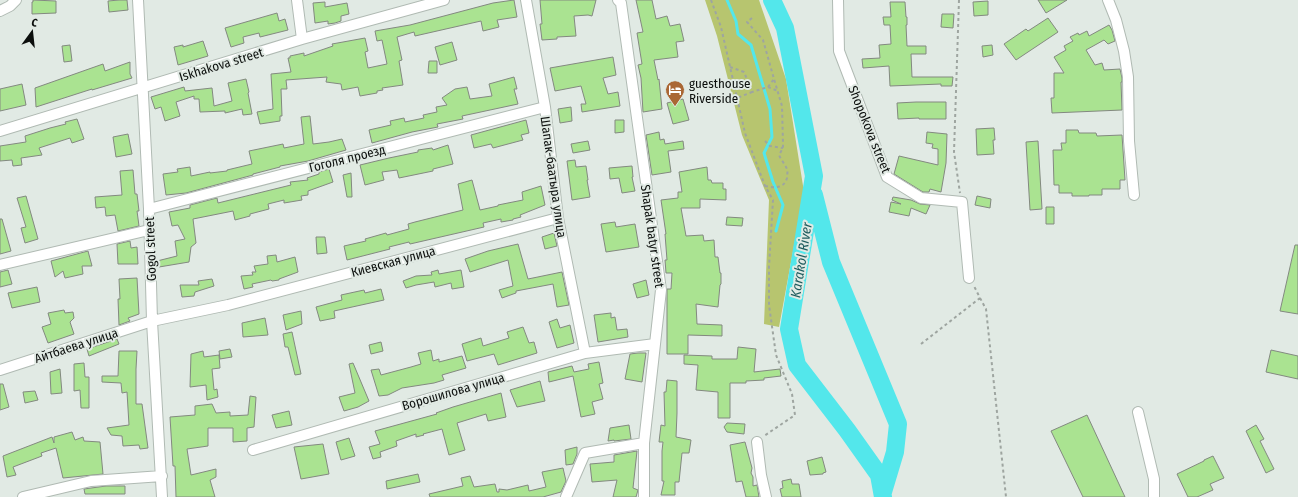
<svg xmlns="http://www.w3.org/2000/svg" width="1298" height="497" viewBox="0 0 1298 497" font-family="'Fira Sans Condensed',sans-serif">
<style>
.green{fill:#b7c56f}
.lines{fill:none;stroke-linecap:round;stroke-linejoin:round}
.stream{stroke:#53e7eb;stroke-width:3}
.river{stroke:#53e7eb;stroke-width:18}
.building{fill:#aae391;stroke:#838980}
.minor-casing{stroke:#b0bab3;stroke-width:12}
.path{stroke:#9ea5a0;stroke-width:2;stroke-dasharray:3 3;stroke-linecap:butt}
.minor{stroke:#fff;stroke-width:10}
.labels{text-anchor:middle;stroke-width:4;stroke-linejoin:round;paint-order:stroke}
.street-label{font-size:13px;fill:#0c0f0d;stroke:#e1eae4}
.poi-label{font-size:13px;fill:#0c0f0d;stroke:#e1eae4;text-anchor:start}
.water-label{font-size:14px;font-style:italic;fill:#1f5c5e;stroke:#e1eae4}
</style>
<rect width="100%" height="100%" fill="#e1eae4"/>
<path class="green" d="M705,0H759L786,79L804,192L779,327L764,324L769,200L742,135L717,36Z"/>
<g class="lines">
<path class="stream" d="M727,0L736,21L738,34L751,45L770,109L772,137L764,153L773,182L783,205L776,231"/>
<path class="river" d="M772,0L785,28L814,176L789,329L797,365L847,430L879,475L883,497
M814,195L831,262L898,424L895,452L883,492"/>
</g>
<path class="building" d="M33,0L56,1V13L32,14V2H33Z
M119,0H127L128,10L109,12L108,1Z
M514,0L517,17L497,20L499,27L483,31L481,21L415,36L414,32L397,37L402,60L399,61L403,85L382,88L383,90L377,91V93L360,96L358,87L342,90L341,84L326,82L327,77L286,80L287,89H281L282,116H280V121L260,124L257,112L273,109L271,74L291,72L288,58H290V56L304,53V56L333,46L332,44L365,38L368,51L365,52L368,68L387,64L382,40L377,41L375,31L410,25L493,3Z
M540,0H596L592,16L588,15L574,16L576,36L557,37V39L542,40L540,24H542Z
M636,0H652L656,19L667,16L670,26L680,24L684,41L676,42L678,57L654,60L658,80L659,79L662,109L643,112L641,78L638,65L642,64L637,33L643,32Z
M1038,0H1067L1046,13Z
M988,1V15L974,16L973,2Z
M325,2V7L347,3L349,14L341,16V21L335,23L328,24V21L315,23L313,3Z
M890,2H905L906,17H907V25H906L907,46H926V54H911L912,77H953L952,86H941V84L890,86L889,66L863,68L862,59L880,58L879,45L891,44L890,25H884L883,17H891Z
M277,13L279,21L285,19L288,30L260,37L259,33L243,37L244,43L231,47L225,28Z
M942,14H954L953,28L941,27Z
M1048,18L1058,32L1016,60L1004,44L1026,29L1028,31Z
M1109,25L1112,30L1115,41L1108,44L1104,40L1086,50L1095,65L1102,63L1104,70L1120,69L1122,78V82H1121L1122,110L1052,113L1051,98H1054V73H1064L1054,57L1066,50L1064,46L1073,41L1070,37L1078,33L1079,35L1087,31L1089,36Z
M203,41L208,56L178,65L174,47L183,45V47Z
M452,42L457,60L440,65L435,47Z
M70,45L72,61L64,62L62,46Z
M992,45L993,55L983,57L982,46Z
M613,57L616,75L603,78L608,94L618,92L620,106L582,112L581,104H586L581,86L555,91L550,68Z
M429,61H437V73H428Z
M130,62V74L132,78L92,90V89L36,107L35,88L103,64L105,71Z
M514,77L517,89H514L518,104L462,116L463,119L437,124L438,127L412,132L372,143L369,130L391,125L390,121L404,118L405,122L424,118L423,115L437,112L436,107L447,105L442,98L455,89L467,87L470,99L492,96L489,84Z
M246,79L249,92L248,93L252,114L243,115L242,109L225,113V111L200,112L199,99H194V96L176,102L180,116L165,121L161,107L155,109L151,97L184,87L185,91L212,88L214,106L232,101L228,83Z
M22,84L26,105L0,111V89Z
M683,99L689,120L673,124L667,103Z
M916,102H946V119H919V118L898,119L897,103Z
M571,107L572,121L560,123L558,109Z
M310,116L313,144L329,142L342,139L346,150L308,161L280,166V167L253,174V175L186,193L166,195L163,174L178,172L177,169L190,167L191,176L210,172V173L227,171V170L252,164L249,151L283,144L284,148L304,144L301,117Z
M77,119L84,139L72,143L70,138L39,148L42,155L21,158L22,165L13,166L12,160L0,161V146L26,142L25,136L50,128L66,124L65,122Z
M526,120L529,133L521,135L523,140L493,148L491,144L474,148L471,135Z
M615,120H624V132L615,133Z
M994,128L995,140H993L994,154L977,155L976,129Z
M1066,130H1078L1079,133H1096L1097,136L1122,135L1125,180H1120V189H1102V195H1089V196H1072V193H1059V185H1054L1053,150H1062L1061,143H1066Z
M659,132L660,140L664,139L665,144L683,141L684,149L668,151L671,172L652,175L646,135Z
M927,132L947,134L946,163L941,192L930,189L929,192H923L894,174L899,156L938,165V149L932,148L933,144L926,143Z
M128,134L132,154L116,157L113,137Z
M588,141L590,150L573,153L571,144Z
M1038,141L1042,209L1030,210L1026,142Z
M448,145L453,164L433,169V171L399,178L397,170L382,172L384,180L365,185L360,165L389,158L418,152V150L432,148L433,150Z
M575,160L576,167L586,166L588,180H587L590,197L572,200L567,161Z
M632,166L633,177H632L635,191L622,193L619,178L610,179L609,168Z
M707,167L708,180H711L712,183H723V189H726V200L700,199V208H681L686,236L703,235L704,241L714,240L715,257H718L720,273H721V284L720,285L718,307L696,304L697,324L722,325V336L688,335V354H667V289H671L672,273H666L665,260H667L665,234H666L661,200L678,198V192H682L679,172Z
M329,169L333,182L308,191V195L301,196L302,200L284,203V200L268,204L269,209L250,214V216L235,220L233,211L193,219L196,243L191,247L189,262L159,267L157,261L177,256L175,241L185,239L178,225L172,226L169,212L190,208V205L217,198L218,203L291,185L290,182L308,180L307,178L319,174V172Z
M133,170L135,194H137L139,211H137L139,226L118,231L115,215L106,216L105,207L96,208L95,197L122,195L120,171Z
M351,173L352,197H347L343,175Z
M472,180L480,210L498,206V205L523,200L522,192L541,186L545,205L520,215L521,217L513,219V220L501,222V219L483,223L484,227L410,244L409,242L389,247L390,249L347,260L344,246L366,241L365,239L386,233L387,235L409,229L408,224L415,222L463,210L458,184Z
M26,196L38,239L25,243L21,228L26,227L17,198Z
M977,196L991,199L990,208L975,205Z
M893,197L911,200L920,204L930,205L926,214L911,208L909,216L889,212L891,202L901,204L892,200Z
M1046,207H1054V224H1046Z
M727,217L743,218L742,226L726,225Z
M0,219H2L11,251L0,254Z
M615,222L616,227L635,224L639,247L606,252L601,224Z
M554,233L557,246L545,249L542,237Z
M316,237H325L327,253L317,254Z
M130,241L131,248L137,247L138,264H118L117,244Z
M518,244L528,279L562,272L569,305L557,307L553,284L516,291V293L502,298L499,290L513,286L508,260L470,272L465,259L488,251Z
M1295,245H1298V314L1280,311Z
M88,251L92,266H82L83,274L65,278L63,271L55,277L51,261Z
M276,255L277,262L295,257L298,272L279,279V280L272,281L271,280L252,284L253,287L244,289L241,276L253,275L252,272H256L254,266L268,264L267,256Z
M8,270L12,284L0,287V272Z
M438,270L439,274L461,270L464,287L452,289L451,283L435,287L434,282L416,285L406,288L403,281L416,276L432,275L431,272Z
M137,278L139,314L128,318L130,321L119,325L118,299H120L119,279Z
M212,279L214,286L195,292L194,296L182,297L180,285H199L198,281Z
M646,280L649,295L637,298L633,284Z
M37,287L40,302L12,308L8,293Z
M381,289L384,300L334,311L335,318L320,321L316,307L342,300L341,295L364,290L365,293Z
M64,310L65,313L73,312L74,318L70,322L74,334L48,343L42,327L51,324L48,313Z
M301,311L302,324L286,330L283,315Z
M611,313V318L615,317L617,330L627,329L628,337L598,342L594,315Z
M265,318L268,335L243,337L242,323Z
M557,319L560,328L570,325L574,343L557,348L549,322Z
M523,327L529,343L534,342L537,353L498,365L494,354L467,361L462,344L481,338L483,346L509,338L507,332Z
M292,332L301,374L295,375L288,347H285L283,334Z
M117,339L119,344L89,356L87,349Z
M381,342L383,351L371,354L369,345Z
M738,347L756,349L754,372L780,369L781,376L764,378V380L746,381V383H730V418H718V392L696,390L698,365L684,364V355L712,356V359H737Z
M230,349L232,357L220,359L219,351Z
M431,350L433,361L439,359V362L462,356L466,368L442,375L444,380L434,383L402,388L388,395L379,396L371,370L379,369L381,375L411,367L421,364L418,353Z
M1271,350L1298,356V379L1266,372Z
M119,351H137L136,369V404H142L148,448L140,449L139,445L123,446L122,436L111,435L107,428L129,425L127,392L122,393L121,383L102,382V376H118Z
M203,351L204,357L219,355L220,368L212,369L214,390L217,389L218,397L207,400L206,385L190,387L191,354Z
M638,353H646L642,382L625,379L630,354Z
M599,362L603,383L599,384L603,399L592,402L595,414L581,417L573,376L549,382L548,372L572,366L574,372L589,369L588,364Z
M84,363L85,377H89V408H81L80,390L74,391V364Z
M353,363L369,401L358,407L344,411L339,397L355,393L349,364Z
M60,369L62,393L51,394L50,372Z
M667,380L677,381V413L676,437L691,440L689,453H682L679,482H675V495H661L664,481H662V451L663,442H659L661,425L665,426L664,392H666Z
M540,381L545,401L517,407L510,390Z
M0,384H3L9,407L0,410Z
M35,391L38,400L25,403L23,392Z
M501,393L506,417L488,421L486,414L457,423L465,450L449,455L442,429L423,434L424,435L416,437V434L396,441L397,446L380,452L381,457L373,459L369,447L380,444L375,431L437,414L436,413L453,407Z
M250,396L256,397L254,427L247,428V441L233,442V428H208V446L187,449L191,475L216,469V477L210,480L215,497H176L175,466H173L170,417L195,415V406L212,404L216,413L230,412V416L248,415Z
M289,411L292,425L276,428L272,415Z
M1087,415L1125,497H1083L1051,431Z
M727,423L745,424L744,434L727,432L724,427Z
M629,425L631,439L614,441V440L608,441L610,428Z
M1256,425L1264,439L1260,441L1274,469L1266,473L1246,431Z
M72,432L75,440L83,437L84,441L100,442L103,474L63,478L56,448L41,453L42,456L13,467L16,475L7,477L3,456L52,437L54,443V437Z
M349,438L355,456L341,460L336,442Z
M745,442L752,468L751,473L753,477V486L757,485L759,497H746L742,481L736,482L730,445Z
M323,444L329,474L301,479L294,447Z
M577,447V454L573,464L566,465L565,450Z
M637,451L633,488L638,490L636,497H613L617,480L592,482L590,464L614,462V455Z
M1213,456L1224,478L1210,484L1213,490L1197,497H1188L1177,474L1204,461V460Z
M822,457L826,472L823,473V474L810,475L807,461Z
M563,468L566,481L561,492L543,497H430L429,494L463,486L461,478L470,476L474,487L495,484L497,492H499V489L507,490L528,485L529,491L546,487L542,472Z
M418,474L420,482L387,489L386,481Z
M791,479L792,484H799L801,497H782L780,489L783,488L782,481Z
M106,486H125V494H85L84,489Z"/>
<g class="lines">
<defs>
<path id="minor" d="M138,0L149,209L152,321L162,497
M297,0L302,39
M526,0L545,107L558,218L585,353
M618,0L621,3L661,290L644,443V497
M838,0L839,51L887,177L921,198L962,202L969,278
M1108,0L1116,20L1124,51L1128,77L1129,141L1134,195
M0,11L10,6L16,0
M0,131L302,39L444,0
M149,209L545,107
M0,265L149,230
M0,370L152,321L228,305L558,218
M1138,412L1154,479V497
M757,442L761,475L766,497
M253,450L585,353L655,344
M23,497L91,481L162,476
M566,497L585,453L644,443"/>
</defs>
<use href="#minor" class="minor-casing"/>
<path class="path" d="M711,0L721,27L745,133L765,186L773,200L769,267V305L776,355L792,394L795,415L764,436
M959,0L954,152L960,193
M752,18L747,22L763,40L774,79L768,87L752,92
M730,67L744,72L752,92L737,98
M768,87L778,91
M765,141L770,146L783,148
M765,186C774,188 784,189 787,178C787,175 788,172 787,169C785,164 781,160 779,155L783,148V144L782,106L774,79
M980,298L986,309L1006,497
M921,344L980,298L974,286"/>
<use href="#minor" class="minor"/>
</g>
<defs>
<symbol id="hotel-pin" viewBox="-11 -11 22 30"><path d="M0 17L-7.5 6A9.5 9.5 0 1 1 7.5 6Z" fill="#aa6734" stroke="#e1eae4"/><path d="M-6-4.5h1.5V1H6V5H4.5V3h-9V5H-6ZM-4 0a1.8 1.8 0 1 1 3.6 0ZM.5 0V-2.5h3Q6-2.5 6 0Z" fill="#fff"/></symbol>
</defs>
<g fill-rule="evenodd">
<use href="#hotel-pin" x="664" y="79" width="22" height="30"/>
</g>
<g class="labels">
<g class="street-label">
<text transform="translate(221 64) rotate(-17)" y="5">Iskhakova street</text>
<text transform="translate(870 129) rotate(68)" y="5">Shopokova street</text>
<text transform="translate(347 158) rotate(-14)" y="5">Гоголя проезд</text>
<text transform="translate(554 177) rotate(82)" y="5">Шапак-баатыра улица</text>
<text transform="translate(653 236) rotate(82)" y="5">Shapak batyr street</text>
<text transform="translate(150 249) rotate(-92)" y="5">Gogol street</text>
<text transform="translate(393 261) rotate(-15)" y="5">Киевская улица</text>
<text transform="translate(76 345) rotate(-18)" y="5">Айтбаева улица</text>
<text transform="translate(453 391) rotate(-16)" y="5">Ворошилова улица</text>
</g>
<g class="poi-label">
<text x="689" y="88">guesthouse<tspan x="689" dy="15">Riverside</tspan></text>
</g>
<g class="water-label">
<text transform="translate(801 260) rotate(-81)" y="5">Karakol River</text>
</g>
</g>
<g transform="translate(32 32) rotate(15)" stroke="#e1eae4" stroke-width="3" paint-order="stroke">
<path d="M0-3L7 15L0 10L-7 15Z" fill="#0c0f0d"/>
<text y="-6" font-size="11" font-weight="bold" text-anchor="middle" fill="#0c0f0d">С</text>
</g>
</svg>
